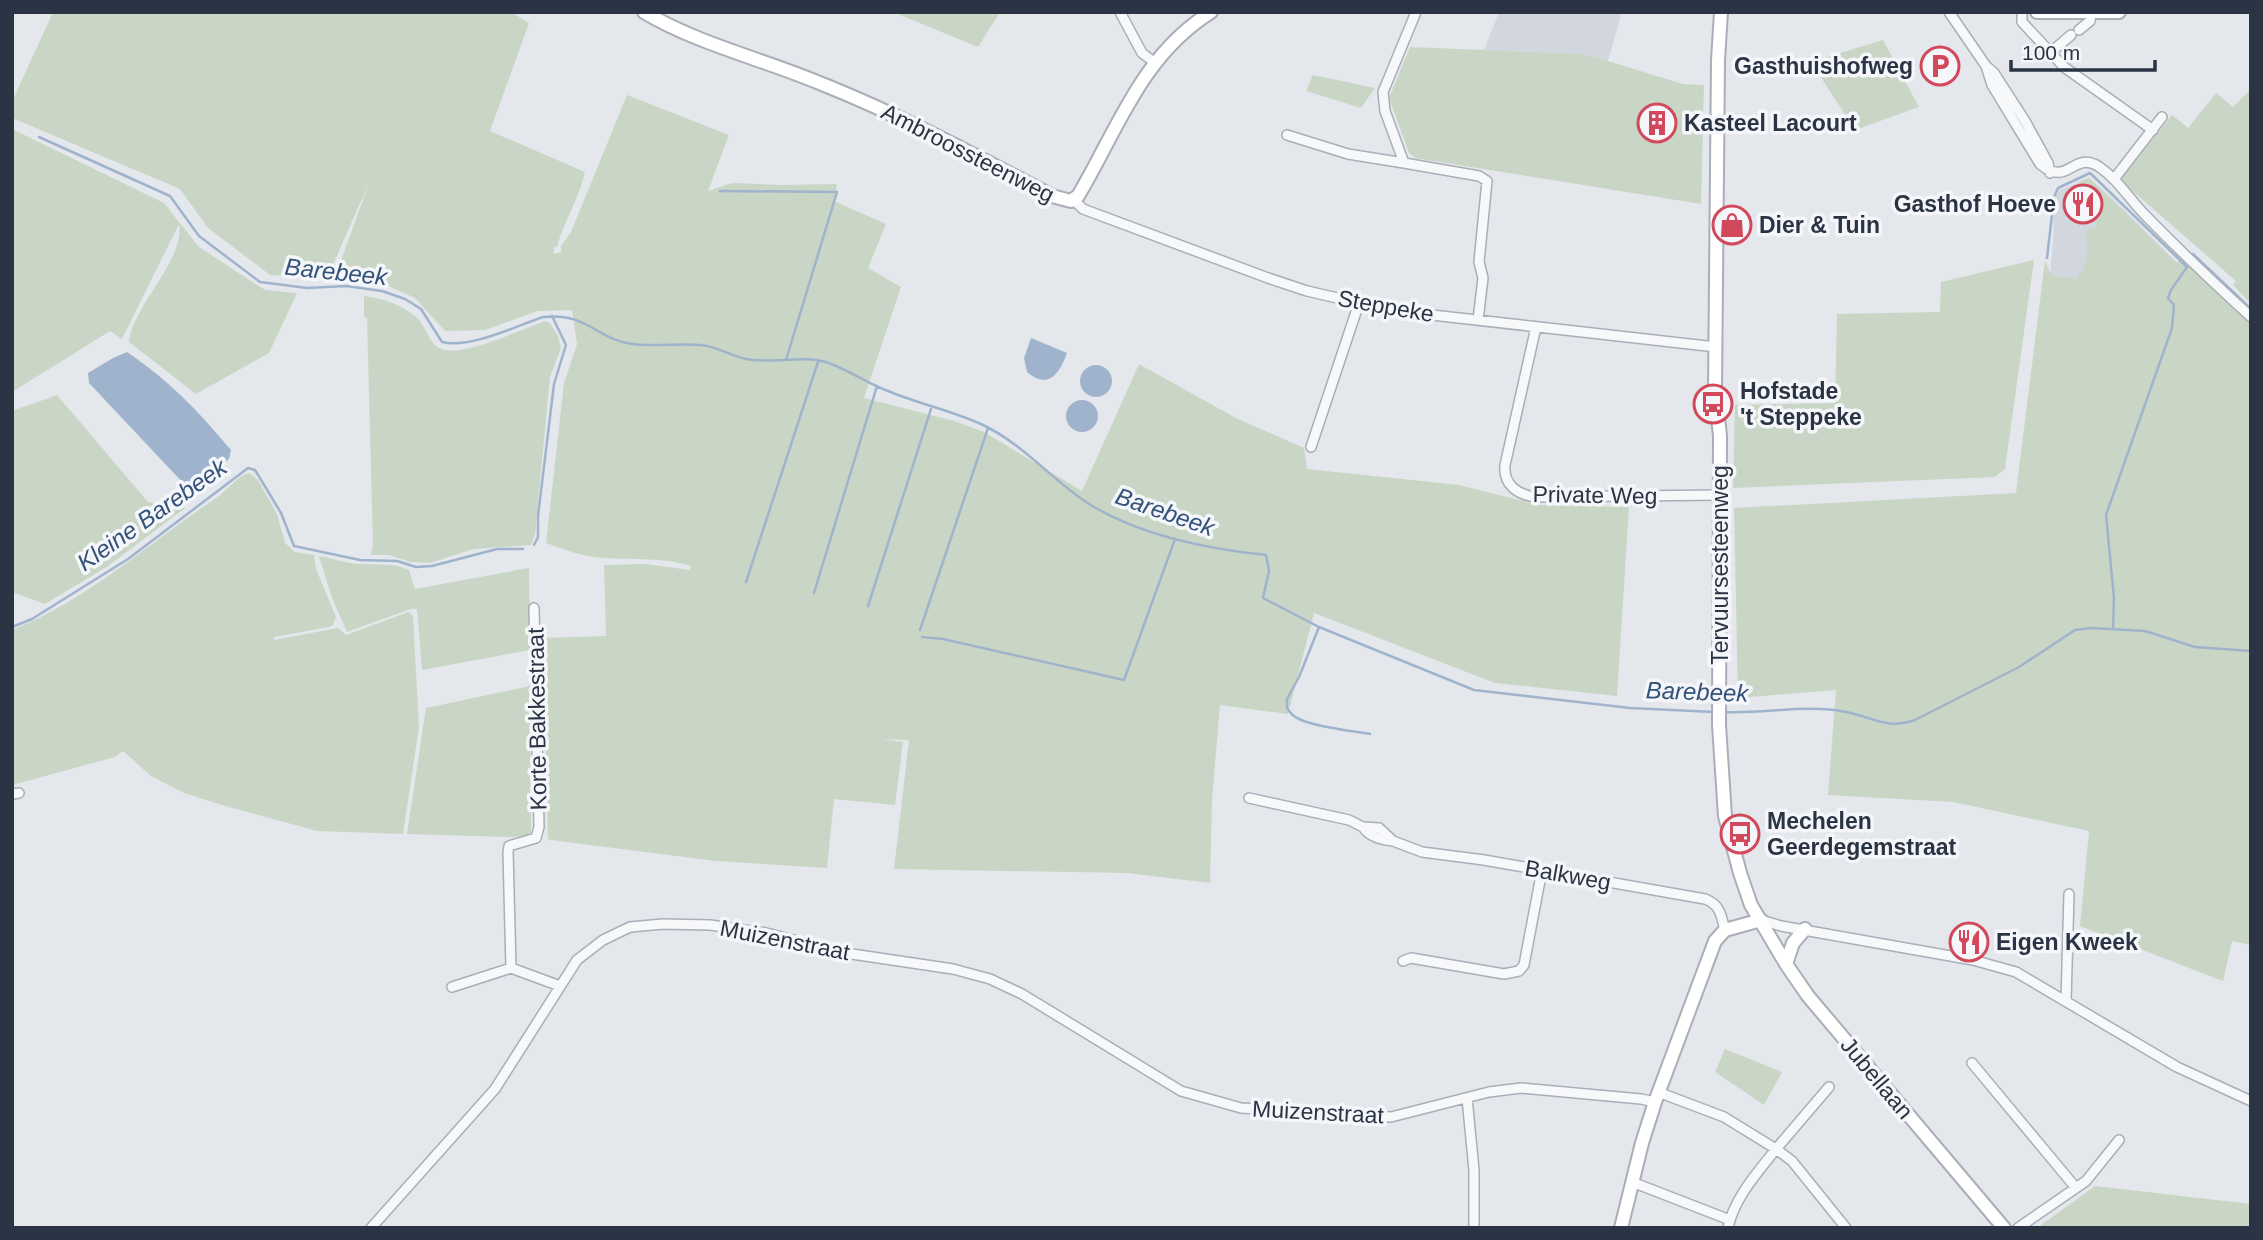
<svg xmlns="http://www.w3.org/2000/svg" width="2263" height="1240" viewBox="0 0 2263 1240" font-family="Helvetica,sans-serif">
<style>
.built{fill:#d2d6de}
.green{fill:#c9d6c5}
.water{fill:#9fb4cc}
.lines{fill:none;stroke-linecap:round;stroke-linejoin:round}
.stream{stroke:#9fb4cc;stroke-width:2.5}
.street-casing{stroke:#a9aeb7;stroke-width:12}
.secondary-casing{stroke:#a9aeb7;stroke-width:16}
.street{stroke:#f7f8fa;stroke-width:9}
.secondary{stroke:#fff;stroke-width:12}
.labels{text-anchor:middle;stroke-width:7;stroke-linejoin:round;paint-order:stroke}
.poi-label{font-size:23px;font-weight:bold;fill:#2b3445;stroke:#f4f6f9;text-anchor:start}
.street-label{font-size:23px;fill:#2b3445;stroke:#f4f6f9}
.water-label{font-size:24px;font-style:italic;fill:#34527a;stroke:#f4f6f9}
</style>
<rect width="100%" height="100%" fill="#e4e7ec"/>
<path class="built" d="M1499,12H1612L1621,15L1608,61L1585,54L1484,50Z
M2089,178L2115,201L2177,263L2075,280L2070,275L2066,278L2050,275L2054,231L2052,210L2055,197L2059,190Z"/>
<path class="green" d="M53,12H511L529,23L490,131L585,172C579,199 563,223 557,247H554V254L561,252V246L571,232L627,95L729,135L708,191L732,183L783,185L837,184L834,201L886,224L868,268L901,287L864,398L954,421L984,432L1082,491L1139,364L1236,418L1304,448L1307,469L1459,485L1539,505L1629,507L1617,696L1495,683L1314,613L1288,714L1220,705L1212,799L1210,883L1127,873L894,869L909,740L881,739L903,742L895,805L834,799L827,868L716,861L551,840L548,839L543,638L606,636L604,565L645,564L690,570L691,566C663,557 634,560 604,558C584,557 565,550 546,543L564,383L577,344L572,310L538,311L485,330L445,331L415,298L384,284L335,277L369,183L327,278L270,275L208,228L180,189L12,118V102Z
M893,12H1000L978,47Z
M1883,40L1919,107L1855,130L1811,62Z
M1410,47L1585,54L1683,84L1704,85L1701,204L1415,158L1409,153L1389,98Z
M1313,75L1375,88L1361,108L1306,91Z
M2251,89V304L2233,285L2236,281L2120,180L2172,115L2188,128L2216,93L2233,107Z
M12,129L164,203L199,247L265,290L297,293L269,353L196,394L129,342C132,307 186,258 179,224L122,339L110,331L12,392Z
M2089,178L2177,263L2181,258L2251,322V945L2232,941L2223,981L2080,926L2089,831L1953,802L1828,795L1836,690L1738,698L1734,508L2016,493L2045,261L2051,275L2066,278L2070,275L2075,280C2089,268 2088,248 2086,231L2098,226L2095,219L2100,216L2096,207L2091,209L2079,182Z
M2034,260L2005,469L1995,477L1733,488L1735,405L1835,403L1837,314L1940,312L1941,282Z
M364,296C384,299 402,304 418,319C428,329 429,348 446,350C472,354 520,329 546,321L550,323L558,336L561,348L550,377L535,534L531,545L474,549L430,563L411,562L389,555H371L373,546L367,317H364Z
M57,395L148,502L185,508L108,566L45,604L12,592V411Z
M249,473L258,480L277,514L285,543L295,552L314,555L316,569L336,617L333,625L329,627L274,637V640L338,628L346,635L409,612L413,616L419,727L403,834L317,831L222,805L184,793L151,776L123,751L115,757L12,785V630C88,600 148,543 215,499C227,491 236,476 249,473Z
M319,556C332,558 345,563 358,564C377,565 391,562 409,570L415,589L529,568L530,650L422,670L417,609H411L347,632L332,598Z
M530,686L531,833L526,836L513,837L407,834L426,708Z
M1725,1049L1782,1072L1764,1105L1715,1072Z
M2095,1186L2251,1204V1228H2037Z"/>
<path class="water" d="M1031,338L1067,353C1060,372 1049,391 1027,372L1024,358Z
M127,352C171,382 197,410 231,450L229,459L196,485H185L89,383L88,373L113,358Z
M1080 381a16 16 0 1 1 32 0a16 16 0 1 1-32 0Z
M1066 416a16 16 0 1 1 32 0a16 16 0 1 1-32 0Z"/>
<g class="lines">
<path class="stream" d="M39,137L170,196L199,236L260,282L307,288L346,286L382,291L405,299L421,309L442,342C470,349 516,326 543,317C587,312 598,340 632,344C655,347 678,343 701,345C716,346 731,356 746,359C772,364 800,355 826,362C847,369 867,383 888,391C919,404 953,411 983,425C1023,444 1052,480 1089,504C1139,535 1208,549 1266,555L1269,571L1263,598L1319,627L1474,690L1630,708L1714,712
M720,191L837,192L786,360
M2193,254L2251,309
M2047,258L2054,197L2058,188L2090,173L2187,267L2171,290L2168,298L2174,305L2172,328L2106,515L2114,598L2113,628
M534,545L538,537V516L554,384L566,345L552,316
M746,582L818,362
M814,593L877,386
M868,606L931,409
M12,627L32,619L128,559L248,468L255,470L281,513L294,546L360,560L397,561L416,567L432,566L497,549H523
M1319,627L1299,677L1287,699V708C1289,711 1291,714 1294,716C1306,726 1354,731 1370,734
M920,630L988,428
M922,637L943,639L1124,680L1175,539
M1724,712C1765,714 1806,704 1846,712C1873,717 1887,730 1915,720L2019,667L2075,630L2092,628L2145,631L2195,647L2251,651"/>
<defs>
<path id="street" d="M1120,12L1142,53L1154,62
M1416,12L1383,92L1385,111L1404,163L1479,176L1487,181L1479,262L1483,278L1478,320
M1949,12L1986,66L1994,73L2025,121L2048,163L2050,173
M2022,12V22L2064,67L2153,130
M2079,30L2090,21L2091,14
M2050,53L2071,35
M1986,66L1992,85L2040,164C2068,188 2073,151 2098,166C2118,179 2130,200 2146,216C2180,251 2215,284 2251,317
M1287,135L1348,154L1404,163
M2114,179L2162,117
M1074,200L1083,209L1268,278L1307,291L1359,303L1432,315L1716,347
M1536,327L1505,465C1503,485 1518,495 1536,497L1720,495
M1311,447L1359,303
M534,608L539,827L536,838L509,846L508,852L511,968L560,986
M12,794L19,793
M1249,798L1349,820L1363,827
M1393,841C1382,840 1369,837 1363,827L1379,828L1393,841L1422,852L1484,860L1705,899C1721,905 1721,916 1725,930
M1761,920L1781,926L1973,960L2016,972L2177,1067L2251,1101
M1403,961L1411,958L1504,974L1519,971L1524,965L1542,870
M452,987L511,968
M2066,1001L2069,894
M1972,1063L2076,1188
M1829,1087L1776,1149L1792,1161L1846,1228
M1658,1092L1724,1117L1776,1149C1758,1172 1734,1198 1728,1228
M1467,1098L1474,1170V1228
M1632,1182L1730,1220
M371,1228L495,1089L577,960L603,940L630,927L663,924L710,925L766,933L845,953L953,969L990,979L1022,994L1181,1091L1241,1108L1391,1117L1489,1092L1521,1088L1641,1099L1655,1102
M2018,1228L2086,1181L2119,1140"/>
<path id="secondary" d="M644,12C698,44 759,58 817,82C898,114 975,155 1052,196L1071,201L1078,196C1118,129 1141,56 1211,12
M1721,12L1718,60L1715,390L1720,436L1719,725L1725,816L1740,873L1751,905L1786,964L1808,996L2004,1228
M2037,12H2119
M1786,964L1793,943L1805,929
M1621,1228L1642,1143L1655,1102L1715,941L1725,930L1761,920"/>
</defs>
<use href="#street" class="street-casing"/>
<use href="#secondary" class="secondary-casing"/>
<use href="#street" class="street"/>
<use href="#secondary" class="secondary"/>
</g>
<defs>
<symbol id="parking-ring" viewBox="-11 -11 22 22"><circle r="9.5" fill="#f4f6f9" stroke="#d1495b" stroke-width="1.5"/><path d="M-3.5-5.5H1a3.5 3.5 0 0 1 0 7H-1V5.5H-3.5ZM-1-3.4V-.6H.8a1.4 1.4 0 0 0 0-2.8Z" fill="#d1495b"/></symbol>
<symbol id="building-ring" viewBox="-11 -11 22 22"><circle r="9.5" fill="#f4f6f9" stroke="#d1495b" stroke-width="1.5"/><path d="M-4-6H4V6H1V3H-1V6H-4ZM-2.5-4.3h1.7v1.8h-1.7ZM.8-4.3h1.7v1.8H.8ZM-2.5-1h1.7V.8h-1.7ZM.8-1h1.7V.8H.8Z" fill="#d1495b"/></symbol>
<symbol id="restaurant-ring" viewBox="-11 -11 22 22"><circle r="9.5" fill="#f4f6f9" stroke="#d1495b" stroke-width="1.5"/><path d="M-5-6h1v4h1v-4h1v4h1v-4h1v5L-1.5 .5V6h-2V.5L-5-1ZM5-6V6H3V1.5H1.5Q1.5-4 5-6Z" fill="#d1495b"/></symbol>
<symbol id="shop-ring" viewBox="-11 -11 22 22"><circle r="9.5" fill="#f4f6f9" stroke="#d1495b" stroke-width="1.5"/><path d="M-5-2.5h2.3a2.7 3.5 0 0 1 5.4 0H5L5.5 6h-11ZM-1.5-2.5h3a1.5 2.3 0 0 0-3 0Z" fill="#d1495b"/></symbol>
<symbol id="bus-ring" viewBox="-11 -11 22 22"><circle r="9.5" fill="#f4f6f9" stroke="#d1495b" stroke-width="1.5"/><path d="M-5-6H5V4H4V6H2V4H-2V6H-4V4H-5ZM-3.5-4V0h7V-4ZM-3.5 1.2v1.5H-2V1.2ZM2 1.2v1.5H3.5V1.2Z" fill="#d1495b"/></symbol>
</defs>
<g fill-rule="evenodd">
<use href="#parking-ring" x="1918" y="44" width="44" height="44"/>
<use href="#building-ring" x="1635" y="101" width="44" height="44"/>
<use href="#restaurant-ring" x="2061" y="182" width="44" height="44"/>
<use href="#shop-ring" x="1710" y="203" width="44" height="44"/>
<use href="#bus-ring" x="1691" y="382" width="44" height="44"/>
<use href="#bus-ring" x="1718" y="812" width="44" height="44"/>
<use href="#restaurant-ring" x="1947" y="920" width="44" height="44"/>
</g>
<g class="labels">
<g class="poi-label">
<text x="1913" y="74" text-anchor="end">Gasthuishofweg</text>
<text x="1684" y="131">Kasteel Lacourt</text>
<text x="2056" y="212" text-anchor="end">Gasthof Hoeve</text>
<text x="1759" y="233">Dier &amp; Tuin</text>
<text x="1740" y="399">Hofstade<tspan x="1740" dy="26">'t Steppeke</tspan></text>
<text x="1767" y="829">Mechelen<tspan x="1767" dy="26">Geerdegemstraat</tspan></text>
<text x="1996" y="950">Eigen Kweek</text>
</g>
<g class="street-label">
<text transform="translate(968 153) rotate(27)" y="8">Ambroossteenweg</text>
<text transform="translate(1386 306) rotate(10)" y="8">Steppeke</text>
<text transform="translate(1595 495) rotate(1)" y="8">Private Weg</text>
<text transform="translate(1720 565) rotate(-90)" y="8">Tervuursesteenweg</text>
<text transform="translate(537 719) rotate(-91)" y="8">Korte Bakkestraat</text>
<text transform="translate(1568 875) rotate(10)" y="8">Balkweg</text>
<text transform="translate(785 940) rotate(11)" y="8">Muizenstraat</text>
<text transform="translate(1877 1078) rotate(50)" y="8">Jubellaan</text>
<text transform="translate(1318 1112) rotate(3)" y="8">Muizenstraat</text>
</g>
<g class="water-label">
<text transform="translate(336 272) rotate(6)" y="8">Barebeek</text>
<text transform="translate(1165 512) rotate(19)" y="8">Barebeek</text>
<text transform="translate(152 515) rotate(-35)" y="8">Kleine Barebeek</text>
<text transform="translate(1697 692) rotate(2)" y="8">Barebeek</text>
</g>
</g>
<rect width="2263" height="1240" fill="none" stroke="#2b3445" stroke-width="28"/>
<path d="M2011 60v10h144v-10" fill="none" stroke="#2b3445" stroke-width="3.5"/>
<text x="2022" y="60" font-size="21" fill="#2b3445" stroke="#f4f6f9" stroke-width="5" paint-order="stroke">100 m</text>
</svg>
